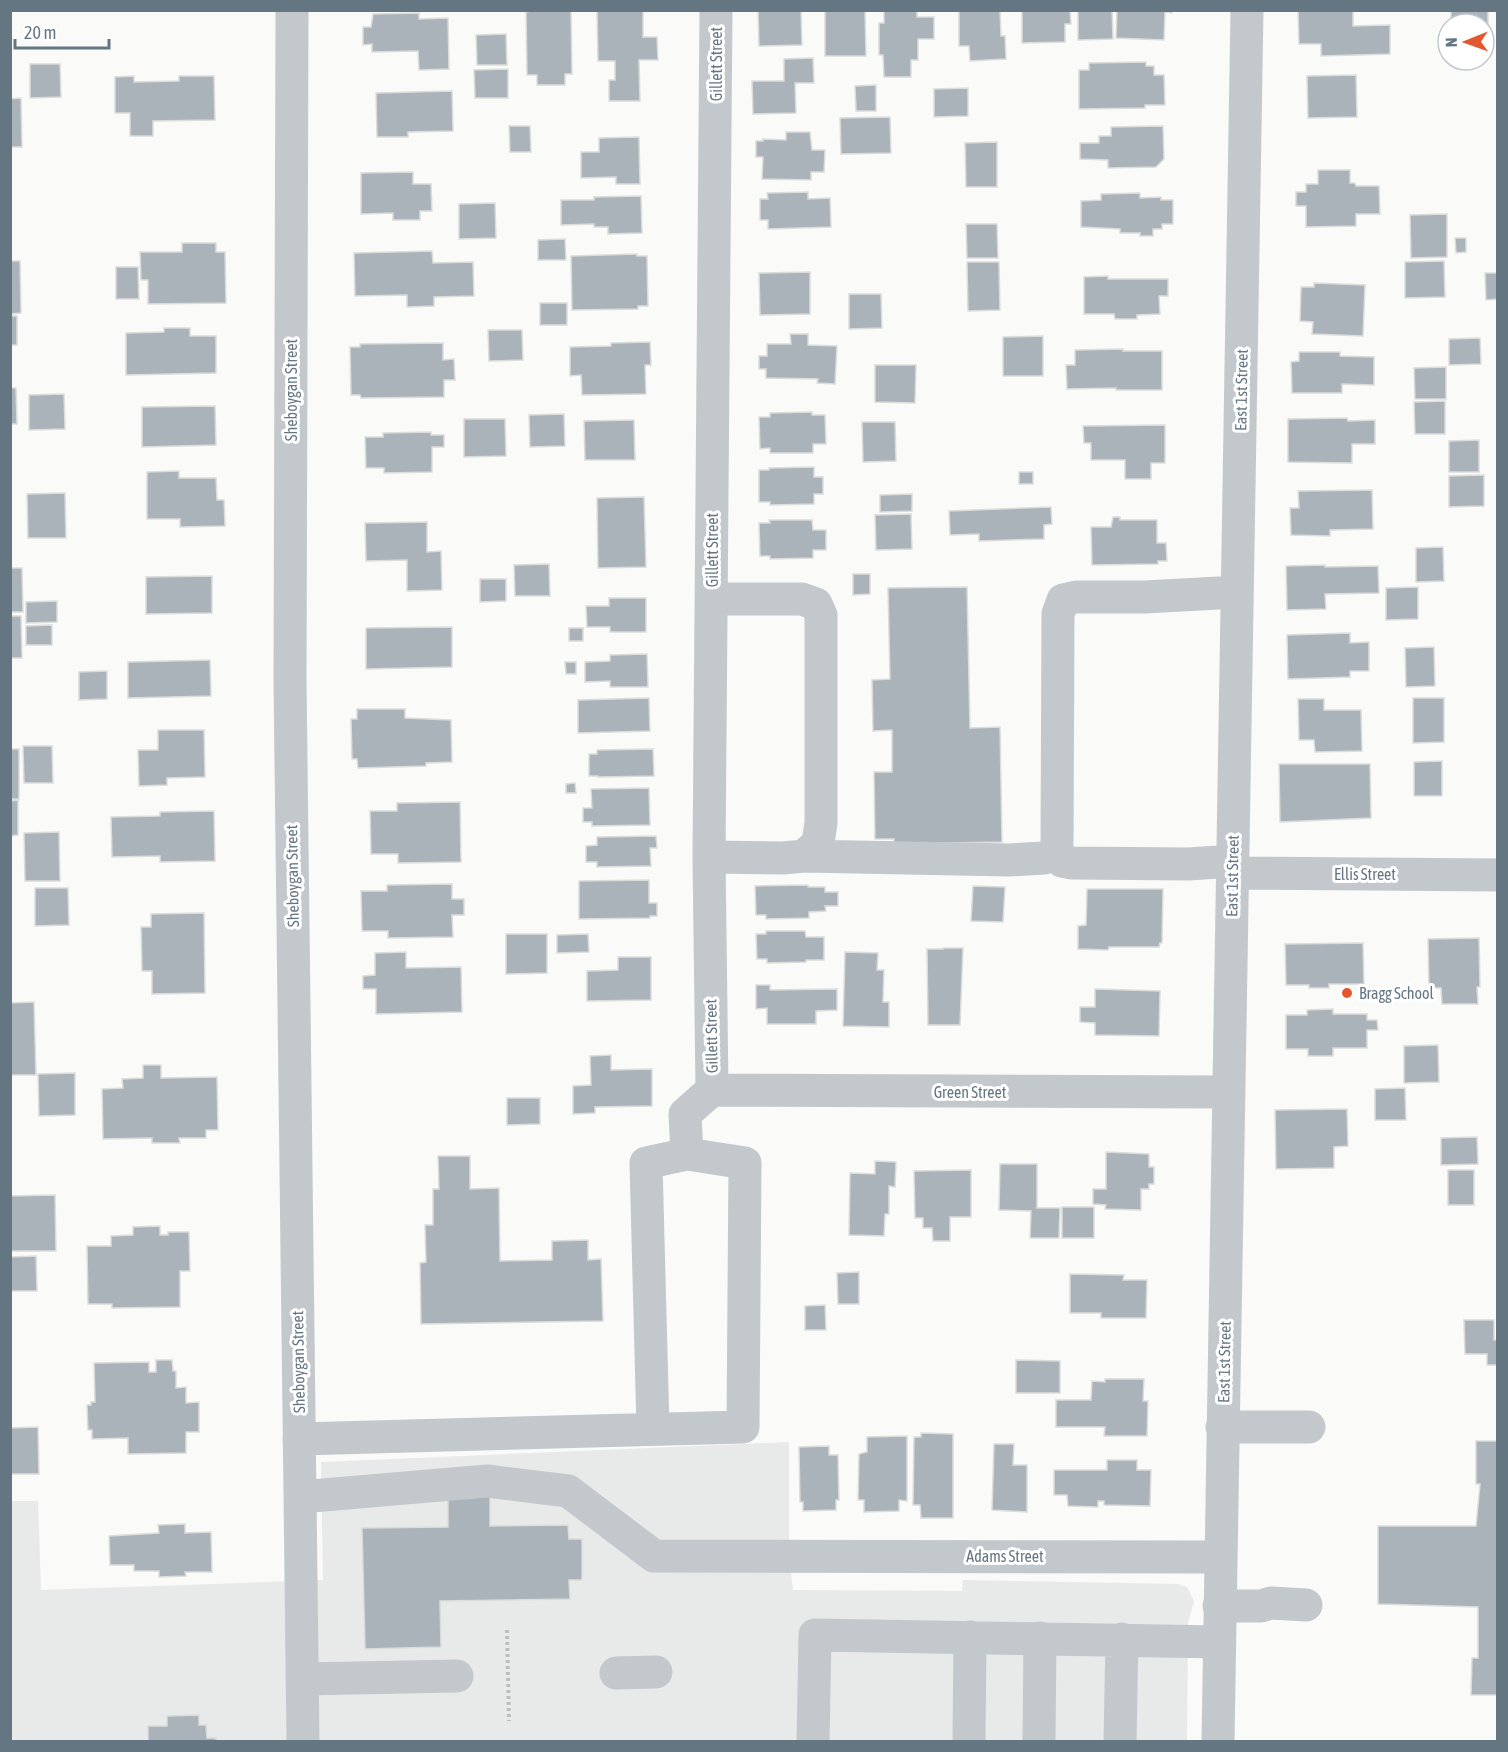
<svg xmlns="http://www.w3.org/2000/svg" width="1508" height="1752" viewBox="0 0 1508 1752" font-family="'Asap Condensed',sans-serif">
<style>
.built{fill:#e8e9e9}
.building{fill:#aab3b9;stroke:#dcdcda;stroke-width:1.5}
.lines{fill:none;stroke-linecap:round;stroke-linejoin:round}
.path{stroke:#bbbfc2;stroke-width:4;stroke-dasharray:3 3;stroke-linecap:butt}
.minor{stroke:#c3c8cc;stroke-width:33}
.poi-dot{fill:#e4572e;stroke:#fff;stroke-width:2}
.labels{text-anchor:middle;stroke-width:6;stroke-linejoin:round;paint-order:stroke}
.street-label{font-size:16px;fill:#657683;stroke:#fff}
.poi-label{font-size:16px;fill:#657683;stroke:#fff;text-anchor:start}
</style>
<rect width="100%" height="100%" fill="#fafaf8"/>
<path class="built" d="M789,1442V1556L793,1590L962,1591L963,1580L1178,1584L1187,1587L1194,1601L1188,1623L1187,1741H11L10,1501H38L41,1590L323,1580L321,1462Z"/>
<path class="building" d="M538,10L571,11L572,74H565V85H537V75H527L526,12Z
M643,10V37H657L658,60H639L640,101H609V80H615V61H598L597,11Z
M758,10H801L802,45L759,46Z
M825,10H865L866,56H825Z
M884,10H917V17H934V39H918V60H911V77H884L883,55H879V23H884Z
M959,10H1000L1001,36H1005L1006,59L970,61L969,46H959Z
M1022,10H1070L1071,24H1065V42L1022,43Z
M1078,10H1112L1113,39L1078,40Z
M1117,10H1172V13L1165,12L1164,40L1116,38Z
M1298,10H1353V26L1390,25V54L1321,56V44H1299Z
M1451,10H1488V44H1484V24H1451Z
M419,13V19L448,18L449,69L419,70L418,51L372,52V44L363,45V27H371L373,14Z
M506,34L507,65H477L476,35Z
M813,58L814,83H795L796,113L753,114L752,81H784V59Z
M1146,62V66H1154V75H1164L1165,105H1145V108L1079,109V70H1089V63Z
M30,64H60L61,97L30,98Z
M508,69V98H475L474,70Z
M1356,75L1357,117L1308,118L1307,76Z
M134,76V82L179,81V76H214L215,120L153,121V136H130V113H115V77Z
M876,85V111H856L855,86Z
M968,88V116L934,117V89Z
M452,91L453,131L408,132V137H377L376,93Z
M21,98L22,147H10V99Z
M890,117L891,153L841,154L840,118Z
M509,126H530L531,152H510Z
M1163,126L1164,159L1156,167L1108,168V160L1080,159V143H1099V136H1111V127Z
M786,132H810L812,150H825L824,172H811V180L762,179L763,157H756V141H763V139L786,140Z
M639,137L640,184H616V177L581,178V152H599V138Z
M997,142V187H966L965,143Z
M1318,170H1350V183H1355L1356,186H1379L1380,214H1356V226L1306,227V206H1296V192H1306V184H1318Z
M413,172V184H431L432,211H420V220H393V213L361,214V173Z
M808,192V199L830,198L831,227L768,229V220H760V199H768L767,193Z
M1140,193V198L1161,197V200H1173V224H1162V229H1153V236H1140V233H1120V229L1081,227V201L1101,200V194Z
M641,196L642,233L608,234V227H594V224L561,225V200H594V197Z
M495,203L496,238L459,239V204Z
M1447,214V257L1411,258L1410,215Z
M966,224H997L998,258H967Z
M1455,238H1466V252L1456,253Z
M565,239L566,260H538V240Z
M182,243H216V252H225L226,303L148,304V280H141L140,252H182Z
M432,251L433,263L473,262L474,296L434,297V306L407,307V295L355,296L354,253Z
M637,254V256H647L648,306H638V309L572,310L571,256Z
M10,261H20L21,313L10,314Z
M1444,261L1445,297L1405,298V262Z
M967,262H999L1000,310L968,311Z
M116,267H138L139,299H116Z
M810,272V314L760,315L759,273Z
M1485,273H1498V299L1486,300Z
M1108,276V279H1168V296H1159L1160,314L1137,315V319H1115L1114,314H1084V277Z
M1314,283L1365,285L1363,336L1312,334L1313,322L1300,321L1301,287H1314Z
M849,294H881L882,328L849,329Z
M540,303H567V325H540Z
M10,316H17V345H10Z
M164,328H190V336H216V373L126,375V333L164,332Z
M488,330H522L523,360L489,361Z
M790,334H808V345L837,346L835,384L817,383L818,379L766,378V369H759V356H767V344H791Z
M1043,336V376H1003V337Z
M1480,338L1481,364L1449,365V339Z
M650,342L651,365H645L646,394L582,395L581,375L570,376V347L611,346V343Z
M443,343V360L454,359L455,380H444V397L361,398L360,395H351L350,347H360V344Z
M1123,349V351H1162V390H1116V388L1067,389L1066,365H1075V350Z
M1299,352H1340V356L1374,357V385L1342,384V393H1292L1291,362L1299,361Z
M875,365H916L915,403L875,402Z
M1446,367V399H1415L1414,368Z
M10,388H16L17,424H10Z
M64,394L65,429L29,430V395Z
M1445,401V434H1415L1414,402Z
M215,406L216,445L142,447V407Z
M812,412V415H825L826,444H813V453H770V448L760,449L759,417H770V413Z
M564,414L565,446L530,447L529,415Z
M1347,418L1348,421L1375,420V444H1352V463L1288,462V419Z
M464,419H505L506,456L464,457Z
M634,420L635,460H585L584,421Z
M862,422H895L896,461L863,462Z
M1165,425V463H1151V479H1125V460H1091V443H1084L1083,426Z
M431,432V435H444V447H432V472L384,473V468H366L365,437H383V433Z
M1479,440V472H1449V441Z
M814,467V477H823V494H814V504L770,505V502H759V470H769V468Z
M179,471V478H216L217,500H224L225,526L180,527V519H147V472Z
M1019,472H1033V484H1019Z
M1484,475V506L1449,507V476Z
M1372,490L1373,529L1330,530V536L1291,535L1290,508H1299L1298,491Z
M65,493L66,538H28L27,494Z
M912,494V511L880,512V495Z
M644,497L646,567L598,568L597,498Z
M1051,507L1052,524L1044,525V539L979,541V534L950,535L949,511Z
M911,514L912,549L876,550L875,515Z
M1113,517H1120V520H1157V543H1166L1167,561H1158V564L1092,565L1091,527H1111Z
M769,520H812L813,530H826V550H813V558L770,559V556H760L759,523H770Z
M427,522V552L441,551L442,590L407,591V560L366,561L365,523Z
M1443,547L1444,581L1416,582V548Z
M549,564L550,596H515L514,565Z
M1325,565V567L1378,566L1379,593L1325,594L1326,609L1287,610L1286,566Z
M10,568H22L23,612H10Z
M853,574H870V594L853,595Z
M212,576V613L146,614V577Z
M480,579H506V601L480,602Z
M967,587L970,728L1000,727L1002,842L894,844V839H875L874,772H892V730L873,731L872,680L890,679L888,588Z
M1418,587V619L1386,620V588Z
M609,598H646V632H610V627H587L586,606H609Z
M57,601V622L26,623V602Z
M10,616H21L22,658H10Z
M52,625V645H26V626Z
M452,627V667L366,669V628Z
M569,628H583V641H569Z
M1350,633V643L1369,642V671H1350V677L1288,679L1287,635Z
M1434,647L1435,686L1406,687L1405,648Z
M647,654L648,687H610V681L585,682V662L610,661V655Z
M210,660L211,696L128,698V662Z
M565,662H576V674H566Z
M107,671V699L79,700V672Z
M649,698L650,731L578,733V700Z
M1413,698H1444V742L1413,743Z
M1298,699H1324V710H1361L1362,751L1315,752L1314,740H1299Z
M357,709H405V718L451,720L452,762L426,763V766L358,768L357,759H352L351,719H357Z
M158,730H204L205,777L167,778V785L139,786L138,750H158Z
M23,746H52L53,783H24Z
M10,749H19V799H10Z
M653,749L654,776L598,777V776H589V754H597V750Z
M1442,761V796H1414V762Z
M1279,764H1370L1371,818L1280,822Z
M575,783L576,793H566V784Z
M649,788L650,825L592,826V822H583V808H592L591,789Z
M18,800V835L10,836V801Z
M460,802L461,862L398,863V854H371L370,811H397V803Z
M214,811L215,861L160,862V856L112,857L111,817L160,816V812Z
M59,832L60,881H25L24,833Z
M656,836L657,848H650L651,866L597,867V862H586V846L597,845V837Z
M649,880V903H657V916H650V918L579,919V881Z
M452,884V899H464V915H452L453,937L388,938V931H362L361,891H387V885Z
M808,885V887H825V892H838V906H825L826,911L809,912V918L766,919V915H756L755,886Z
M973,886L1005,887L1003,922L971,921Z
M35,888H68L69,925L35,926Z
M1087,889H1163L1162,943H1160L1159,947H1109L1108,950L1078,949V926L1086,925Z
M204,913L205,993L152,994V971H142L141,927H151V914Z
M766,931H805L806,937H824V960H806V962L767,963V959H757L756,934H766Z
M506,934H547V973L506,974Z
M588,934L589,952L557,953V935Z
M1479,938L1480,987H1477L1478,1004H1442L1441,988H1429L1428,939Z
M1363,943L1364,984H1329V988H1309V985H1286L1285,944Z
M943,948H963L960,1025H928L927,949H943Z
M406,952V968L461,967L462,1012L376,1014V989H363V976L375,975V953Z
M845,952L878,953L877,970H884L883,1002H889V1027L843,1026Z
M618,957H651V1000L587,1001V971L618,970Z
M756,985H770V990L837,989V1010L816,1011V1024H767V1008L756,1009Z
M1095,989L1160,991L1159,1036L1095,1035V1023L1080,1022V1007H1095Z
M34,1002L36,1075H10V1003Z
M1333,1009V1014H1367V1020H1377L1378,1030H1367V1048H1333V1056H1308V1049H1286V1015H1307V1010Z
M1438,1045L1439,1082L1404,1083V1046Z
M611,1055V1070L652,1069V1106L595,1107V1113L573,1114V1086L591,1085L590,1056Z
M143,1065H161V1078L217,1077L218,1130H206V1138H179L180,1143H152V1138L103,1139L102,1089L123,1088L122,1079L143,1078Z
M75,1073V1115L39,1116L38,1074Z
M1405,1088L1406,1120H1375V1089Z
M507,1098H540V1124L507,1125Z
M1347,1109L1348,1146L1334,1147V1168L1276,1169L1275,1110Z
M1477,1137L1478,1164L1441,1165V1138Z
M1106,1152L1149,1154V1167H1154V1184H1149V1189H1141V1210L1105,1209L1106,1205L1093,1204V1189H1106Z
M438,1156H470V1189L499,1188L500,1261L552,1260V1241L588,1240V1260L601,1259L603,1321L421,1324L420,1263L426,1262L425,1225H433V1189H439Z
M875,1161L896,1162L895,1187L889,1186V1214H885L884,1236L849,1235L850,1173L875,1174Z
M1000,1164H1037V1208H1060L1059,1238H1030L1031,1211L999,1210Z
M971,1170V1217H950V1241H933L932,1228H923V1218H915L914,1171Z
M1448,1170H1474V1205H1448Z
M55,1195L56,1251H10V1196Z
M1062,1207H1094V1238H1062Z
M160,1226V1235H168V1232H189L190,1271H180V1307L112,1308V1304H88L87,1246H111V1236L133,1235V1227Z
M36,1256L37,1291H10V1257Z
M859,1272V1304H838L837,1273Z
M1070,1274L1124,1275L1123,1280H1147L1146,1318H1101V1313H1070Z
M825,1305L826,1330H805V1306Z
M1464,1320H1494V1340H1498V1365H1487V1354H1465Z
M156,1360H172L173,1371H176V1388L186,1387V1403L199,1402V1432H186V1453L128,1454V1438L92,1439V1430H88L87,1405H91V1402H95L94,1363L149,1362V1372H156Z
M1016,1360L1060,1361V1393H1016Z
M1105,1379H1144L1143,1401H1148L1147,1436H1104L1105,1427H1056V1400H1091L1092,1381L1105,1382Z
M38,1427L39,1474H10V1428Z
M921,1433L953,1434V1518H921L920,1505H913L914,1437H921Z
M907,1436V1501L899,1500V1511L864,1512V1500H858L859,1454L867,1452V1437Z
M1476,1441H1498V1695H1471L1472,1658H1478V1607L1378,1604V1526H1476L1480,1484H1476Z
M994,1444H1014L1013,1465H1027V1512L992,1510Z
M829,1446V1455H838L839,1500H836V1510L803,1511V1502H800L799,1447Z
M1107,1460H1137V1470H1151L1150,1506L1104,1505V1501H1098V1507L1068,1506L1067,1495H1054V1470H1107Z
M490,1489V1526L568,1525L569,1539H582V1580H569L570,1599L440,1601L441,1647L365,1649L362,1528L448,1527V1490Z
M185,1524V1533L211,1532L212,1572H185L186,1576L159,1577V1571H134V1565H110L109,1536L159,1533L158,1525Z
M199,1715V1725H206L207,1738H216V1742H132L148,1741V1726H167V1716Z"/>
<g class="lines">
<path class="path" d="M507,1630L509,1721"/>
<path class="minor" d="M292,10L290,679L303,1742
M804,856L1009,860L1044,858L1057,853
M709,857L783,858L804,856L818,843L821,823V615L816,604L802,599H712
M1232,861L1189,864L1072,863L1062,861L1057,853L1058,614L1063,600L1076,597H1145L1237,592
M1233,873L1498,875
M712,1090L709,857L716,10
M712,1090L1229,1092
M687,1154L685,1114L712,1090
M1222,1427H1309
M299,1439L743,1427L745,1163L687,1154L646,1163L653,1428
M300,1497L487,1481L568,1491L654,1556L1220,1557
M1219,1606H1261L1271,1603L1306,1605
M616,1673L656,1672
M302,1679L457,1676
M813,1742L815,1635L1219,1642
M969,1742L970,1637
M1039,1742L1040,1638
M1120,1742L1122,1639
M1218,1742L1247,10"/>
</g>
<circle class="poi-dot" cx="1347" cy="993" r="6"/>
<g class="labels">
<g class="street-label">
<text transform="translate(716 64) rotate(-90)" y="6">Gillett Street</text>
<text transform="translate(291 390) rotate(-90)" y="6">Sheboygan Street</text>
<text transform="translate(1241 390) rotate(-89)" y="6">East 1st Street</text>
<text transform="translate(712 550) rotate(-90)" y="6">Gillett Street</text>
<text x="1365" y="880">Ellis Street</text>
<text transform="translate(292 876) rotate(-91)" y="6">Sheboygan Street</text>
<text transform="translate(1232 876) rotate(-89)" y="6">East 1st Street</text>
<text transform="translate(711 1036) rotate(-91)" y="6">Gillett Street</text>
<text x="970" y="1098">Green Street</text>
<text transform="translate(298 1362) rotate(-91)" y="6">Sheboygan Street</text>
<text transform="translate(1224 1362) rotate(-89)" y="6">East 1st Street</text>
<text x="1005" y="1562">Adams Street</text>
</g>
<g class="poi-label">
<text x="1359" y="999">Bragg School</text>
</g>
</g>
<rect width="1508" height="1752" fill="none" stroke="#657683" stroke-width="24"/>
<g transform="translate(1466 42) rotate(269)"><circle r="28" fill="#ffffff" stroke="#c1c8cd" stroke-width="1.5"/>
<path d="M0-4.5L10 22L0 15L-10 22Z" fill="#e4572e"/>
<text y="-9" font-size="16" font-weight="bold" text-anchor="middle" fill="#657683">N</text>
</g>
<path d="M15 39v9h94v-9" fill="none" stroke="#657683" stroke-width="3"/>
<text x="24" y="39" font-size="18" fill="#657683" stroke="#ffffff" stroke-width="4.5" paint-order="stroke">20 m</text>
</svg>
